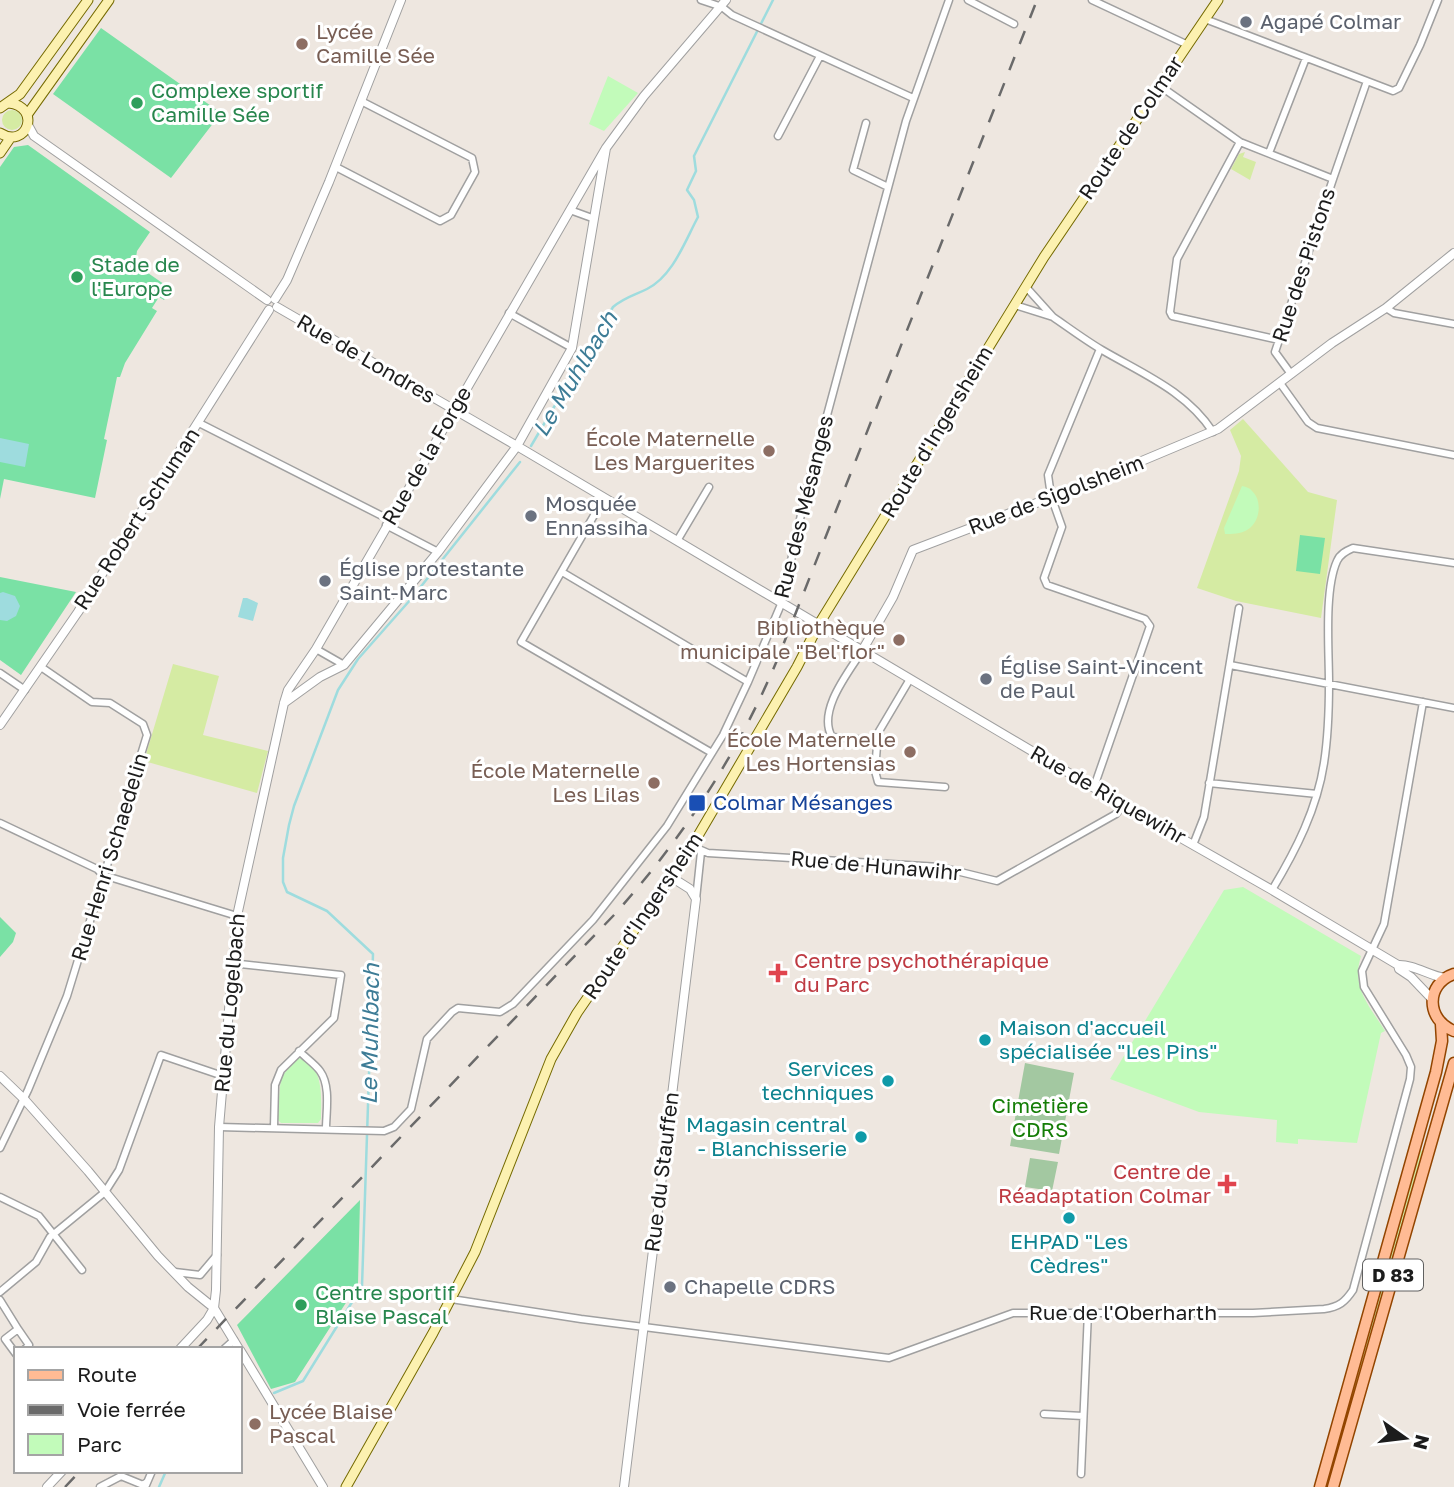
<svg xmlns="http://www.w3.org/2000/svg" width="1454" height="1487" viewBox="0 0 1454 1487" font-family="'Golos Text',sans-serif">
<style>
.grass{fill:#d5eba3}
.cemetery{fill:#a3c8a1}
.park{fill:#c2fbba}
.pitch{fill:#7ae1a5}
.water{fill:#9edcde}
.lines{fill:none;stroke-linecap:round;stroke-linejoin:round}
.stream{stroke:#9edcde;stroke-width:2.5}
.minor-casing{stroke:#a0a0a0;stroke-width:9}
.tertiary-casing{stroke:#a0a0a0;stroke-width:10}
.secondary-casing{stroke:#756a00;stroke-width:11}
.primary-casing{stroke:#934500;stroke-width:13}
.minor{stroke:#fff;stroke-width:6}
.tertiary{stroke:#fff;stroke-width:8}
.secondary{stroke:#fcf1b0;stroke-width:9}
.primary{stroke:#ffbb94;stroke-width:10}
.rail{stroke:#6a6a6a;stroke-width:2.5;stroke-dasharray:14 14;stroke-linecap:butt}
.worship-dot{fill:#6b7280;stroke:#fff;stroke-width:2.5}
.education-dot{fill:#8d6e63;stroke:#fff;stroke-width:2.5}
.leisure-dot{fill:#2e9e5b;stroke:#fff;stroke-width:2.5}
.transit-dot{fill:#1a4fb4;stroke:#fff;stroke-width:2.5}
.health-dot{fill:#e0444e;stroke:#fff;stroke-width:2.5}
.culture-dot{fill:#0f9aa8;stroke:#fff;stroke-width:2.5}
.labels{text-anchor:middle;stroke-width:6;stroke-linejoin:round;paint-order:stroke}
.shield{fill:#fff;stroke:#606060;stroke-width:2}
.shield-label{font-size:19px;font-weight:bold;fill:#1c1c1c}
.worship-label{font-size:21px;fill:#5b616d;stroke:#fff;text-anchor:start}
.education-label{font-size:21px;fill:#785e54;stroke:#fff;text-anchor:end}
.leisure-label{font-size:21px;fill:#27864d;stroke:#fff;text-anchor:start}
.street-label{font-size:21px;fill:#1c1c1c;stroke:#fff}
.transit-label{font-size:21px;fill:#164399;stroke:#fff;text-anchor:start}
.health-label{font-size:21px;fill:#be3a42;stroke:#fff;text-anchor:start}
.culture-label{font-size:21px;fill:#0d838f;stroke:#fff;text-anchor:end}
.park-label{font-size:21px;fill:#147d06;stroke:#fff}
.water-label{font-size:23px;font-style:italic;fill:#3d7c96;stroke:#fff}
</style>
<rect width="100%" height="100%" fill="#eee7e0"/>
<path class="grass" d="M2 120a10 10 0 1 1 20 0a10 10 0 1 1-20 0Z
M1245,152L1243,157L1256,162L1250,180L1231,169L1239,154Z
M1243,419L1308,492L1337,500L1321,618L1236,601L1197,588L1239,471L1241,456L1230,430Z
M173,664L219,676L203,735L268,751L257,793L144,761Z
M1420,1150L1423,1151L1330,1487H1324Z"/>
<path class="cemetery" d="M1025,1063L1074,1073L1059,1154L1010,1146Z
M1030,1158L1058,1162L1052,1191L1025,1187Z"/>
<path class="park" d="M608,76L638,93L604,131L589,124Z
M1242,486C1246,487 1250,488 1252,491C1263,501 1260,523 1247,530C1241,534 1232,534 1225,534L1224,528Z
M1243,887L1361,956C1351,988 1369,1005 1385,1031L1381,1033L1357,1143L1298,1139V1144L1276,1142L1277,1120L1199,1112L1110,1079L1224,890Z
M298,1058C325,1064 321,1099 321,1119L318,1123H281L277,1119L281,1077Z"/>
<path class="pitch" d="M101,28L221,113L171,178L53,94Z
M28,145L150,232L137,251L135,264L171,289L164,300L159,297L152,308L157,311L125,363L120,377H117L104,439L107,440L95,498L4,479L0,499V167L14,147Z
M1300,535L1325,538L1320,574L1296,571Z
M0,577L76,592L21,675L0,660Z
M0,917L16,933L13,942L0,957Z
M360,1200L358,1284L295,1382L271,1389L237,1325Z"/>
<path class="water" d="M0,438L29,444L25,467L0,462Z
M3,592L15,596L20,606L16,616L7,621L0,620V593Z
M243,598H247L258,603L253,621L238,617Z"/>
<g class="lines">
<path class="stream" d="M531,446L613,307C625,297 633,296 647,289C673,276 685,241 698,217L694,200L687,190L696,171L694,156L773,0
M274,1393L303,1381L362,1286L373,954L327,911L287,892L283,882V858L289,825L294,806L338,690L358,659L411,599L520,462
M159,1487L166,1471"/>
<defs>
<path id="minor" d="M701,0L722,7L732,15L913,98
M968,0L1014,24
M1092,0L1188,45
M1205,19L1393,91L1399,88L1420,45L1438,0
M1160,86L1240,142L1333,179L1275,352L1291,374
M866,123L853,170L888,187
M778,136L820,56
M1240,142L1177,259L1170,312L1172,316L1279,340
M1269,153L1306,58
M336,167L440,221L451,215L475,172L472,158L361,101
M1333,179L1367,81
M570,210L592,218
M1015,305L1053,317L1026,287
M1386,308L1394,313L1454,324
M509,313L572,348
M1053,317C1069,328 1085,340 1102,350C1143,374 1186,391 1213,432
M1280,383L1308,422L1317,428L1454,455
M199,423L390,520
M604,498L521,642L712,753
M386,525L438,552
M677,541L709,487
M562,572L748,682
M316,649L344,665
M862,651C848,673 817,711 832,737L878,741
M1230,665L1454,708
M0,673L25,690
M910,679L878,733L875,771L878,782L945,787
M1209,783L1317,794
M1094,787L1150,626L1145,619L1047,585L1044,578L1062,527L1051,496L1048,475L1100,349
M0,823L97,869L103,875L237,916
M1193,845L1204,817L1239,608
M692,846L708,853L940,867L997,881L1116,814L1123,805
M1272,890C1296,850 1317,809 1324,763C1328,737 1329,709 1329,683C1329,650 1324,590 1337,561C1340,554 1346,551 1353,548L1454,563
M696,899L701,852
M231,963L341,975L334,1018L281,1070L275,1085L274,1127
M299,1051C306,1058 315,1064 320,1071C331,1086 326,1112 326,1129
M219,1127L384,1131L394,1127L411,1109L427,1039L452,1012L458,1008L500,1012L513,1004L593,920L667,826L723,735L748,682L782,602L804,501L906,121L949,0
M0,1148L28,1090L67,996L147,735L143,724L110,703L92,702L41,667
M0,1197L39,1216L82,1270
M175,1272L200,1275L217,1255
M0,1292L36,1262L50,1237L105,1192L119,1170L161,1055L223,1076
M451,1299L581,1319L889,1358L1013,1313H1253L1324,1309C1339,1307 1345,1302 1353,1290L1410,1079L1411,1067L1406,1055L1364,987L1362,971L1384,924L1423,702
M0,1300L18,1329
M224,1349L234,1340
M16,1354L5,1339L18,1329L29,1345L25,1349
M1044,1414L1083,1416
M1081,1474L1088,1312
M146,1485L152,1471
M100,1487L121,1476L143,1485L147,1482"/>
<path id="tertiary" d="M28,125L34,136L267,300
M275,299L287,280L329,182L401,0
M277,307L517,446L1123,805L1272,890L1398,965L1399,969L1411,977L1432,999
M862,651L893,597L913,550L1094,481L1218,429L1332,343L1386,308L1454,253
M284,703L320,677L344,665L438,552L517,446L572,348L606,148L644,96L726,0
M0,725L78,612L269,310
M1398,965C1413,964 1430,976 1445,978
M0,1076L24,1099L88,1171L158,1256L188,1287L214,1308L239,1349
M180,1349L207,1320L214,1308L216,1290L219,1127L237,916L284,703L288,690L316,649L606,148
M240,1350L323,1487
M47,1487L62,1471
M624,1487L696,899L690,889L671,877"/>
<path id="secondary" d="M0,108L20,94L88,0
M27,115L109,0
M0,133C27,150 42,107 9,103
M0,153L11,137
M346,1487L433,1333L475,1252L551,1059L577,1013L692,846L797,667L819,624L1044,257L1218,0"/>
<path id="primary" d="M1454,974C1425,984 1426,1020 1454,1031
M1320,1487L1436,1072L1442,1041L1441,1024
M1333,1487L1454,1063"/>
</defs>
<use href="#minor" class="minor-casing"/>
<use href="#tertiary" class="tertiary-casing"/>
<use href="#secondary" class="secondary-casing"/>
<use href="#primary" class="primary-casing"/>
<use href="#minor" class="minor"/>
<use href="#tertiary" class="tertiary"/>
<use href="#secondary" class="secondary"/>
<use href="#primary" class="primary"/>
<path class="rail" d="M197,1349L614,915C683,838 738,754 778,658L1037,0
M65,1487L80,1471"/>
</g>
<g class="worship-dot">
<circle cx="1246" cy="22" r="7"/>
<circle cx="531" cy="516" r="7"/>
<circle cx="325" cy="581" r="7"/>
<circle cx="986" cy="679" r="7"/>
<circle cx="670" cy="1287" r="7"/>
</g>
<g class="education-dot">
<circle cx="302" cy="44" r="7"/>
<circle cx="769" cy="451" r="7"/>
<circle cx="899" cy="640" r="7"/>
<circle cx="910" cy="752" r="7"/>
<circle cx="654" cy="783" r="7"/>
<circle cx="255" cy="1424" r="7"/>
</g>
<g class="leisure-dot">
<circle cx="137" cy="103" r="7"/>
<circle cx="77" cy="277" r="7"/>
<circle cx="301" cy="1305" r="7"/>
</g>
<rect class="transit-dot" x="688" y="794" width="18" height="18" rx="3.5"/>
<g class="health-dot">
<path d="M774.5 962.5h7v7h7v7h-7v7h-7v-7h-7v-7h7z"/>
<path d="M1223.5 1173.5h7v7h7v7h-7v7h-7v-7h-7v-7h7z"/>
</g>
<g class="culture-dot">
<circle cx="985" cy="1040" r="7"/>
<circle cx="888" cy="1081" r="7"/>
<circle cx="861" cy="1137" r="7"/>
<circle cx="1069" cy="1218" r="7"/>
</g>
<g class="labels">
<rect class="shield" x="1363" y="1259.5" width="60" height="31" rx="5"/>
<g class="shield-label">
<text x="1393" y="1282">D 83</text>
</g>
<g class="worship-label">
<text x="1260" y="29">Agapé Colmar</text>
<text x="545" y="511">Mosquée<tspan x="545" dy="24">Ennassiha</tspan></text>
<text x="339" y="576">Église protestante<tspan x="339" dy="24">Saint-Marc</tspan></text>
<text x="1000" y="674">Église Saint-Vincent<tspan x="1000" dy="24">de Paul</tspan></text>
<text x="684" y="1294">Chapelle CDRS</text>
</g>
<g class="education-label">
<text x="316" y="39" text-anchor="start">Lycée<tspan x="316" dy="24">Camille Sée</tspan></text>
<text x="755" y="446">École Maternelle<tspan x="755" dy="24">Les Marguerites</tspan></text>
<text x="885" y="635">Bibliothèque<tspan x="885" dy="24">municipale "Bel'flor"</tspan></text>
<text x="896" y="747">École Maternelle<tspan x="896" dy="24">Les Hortensias</tspan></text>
<text x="640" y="778">École Maternelle<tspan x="640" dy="24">Les Lilas</tspan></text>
<text x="269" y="1419" text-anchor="start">Lycée Blaise<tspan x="269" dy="24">Pascal</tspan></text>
</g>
<g class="leisure-label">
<text x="151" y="98">Complexe sportif<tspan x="151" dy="24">Camille Sée</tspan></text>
<text x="91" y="272">Stade de<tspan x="91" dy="24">l'Europe</tspan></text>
<text x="315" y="1300">Centre sportif<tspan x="315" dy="24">Blaise Pascal</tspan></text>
</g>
<g class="street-label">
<text transform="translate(1131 128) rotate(-56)" y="7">Route de Colmar</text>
<text transform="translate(1304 265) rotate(-72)" y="7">Rue des Pistons</text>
<text transform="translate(366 359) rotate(30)" y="7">Rue de Londres</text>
<text transform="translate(937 432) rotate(-59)" y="7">Route d'Ingersheim</text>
<text transform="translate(427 456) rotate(-60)" y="7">Rue de la Forge</text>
<text transform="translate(1056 495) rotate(-21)" y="7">Rue de Sigolsheim</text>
<text transform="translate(804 507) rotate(-76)" y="7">Rue des Mésanges</text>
<text transform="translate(137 519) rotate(-57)" y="7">Rue Robert Schuman</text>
<text transform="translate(1108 795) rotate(30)" y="7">Rue de Riquewihr</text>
<text transform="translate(110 857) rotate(-73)" y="7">Rue Henri Schaedelin</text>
<text transform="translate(876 866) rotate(5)" y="7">Rue de Hunawihr</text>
<text transform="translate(643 916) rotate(-56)" y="7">Route d'Ingersheim</text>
<text transform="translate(230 1003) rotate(-85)" y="7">Rue du Logelbach</text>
<text transform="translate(662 1172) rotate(-83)" y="7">Rue du Stauffen</text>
<text x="1123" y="1320">Rue de l'Oberharth</text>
</g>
<g class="transit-label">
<text x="713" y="810">Colmar Mésanges</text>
</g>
<g class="health-label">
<text x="794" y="968">Centre psychothérapique<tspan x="794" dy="24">du Parc</tspan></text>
<text x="1211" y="1179" text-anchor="end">Centre de<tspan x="1211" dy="24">Réadaptation Colmar</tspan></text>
</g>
<g class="culture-label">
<text x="999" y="1035" text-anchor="start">Maison d'accueil<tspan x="999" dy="24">spécialisée "Les Pins"</tspan></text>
<text x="874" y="1076">Services<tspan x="874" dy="24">techniques</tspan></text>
<text x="847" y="1132">Magasin central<tspan x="847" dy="24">- Blanchisserie</tspan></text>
<text x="1069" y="1249" text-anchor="middle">EHPAD "Les<tspan x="1069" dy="24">Cèdres"</tspan></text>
</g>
<g class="park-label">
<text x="1040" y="1113">Cimetière<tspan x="1040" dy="24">CDRS</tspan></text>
</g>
<g class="water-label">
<text transform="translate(575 374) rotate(-59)" y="8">Le Muhlbach</text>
<text transform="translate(370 1034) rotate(-89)" y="8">Le Muhlbach</text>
</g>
</g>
<rect x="14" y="1347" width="228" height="126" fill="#ffffff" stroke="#a4a4a4" stroke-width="2"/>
<rect x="28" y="1370" width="35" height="10" fill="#ffbb94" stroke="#a4a4a4" stroke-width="2"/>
<text x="77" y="1382" font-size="21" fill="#1c1c1c">Route</text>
<rect x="28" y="1405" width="35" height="10" fill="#6a6a6a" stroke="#a4a4a4" stroke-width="2"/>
<text x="77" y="1417" font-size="21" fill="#1c1c1c">Voie ferrée</text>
<rect x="28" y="1434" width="35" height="21" fill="#c2fbba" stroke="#a4a4a4" stroke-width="2"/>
<text x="77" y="1452" font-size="21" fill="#1c1c1c">Parc</text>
<g transform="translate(1405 1438) rotate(104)" stroke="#ffffff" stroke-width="5" paint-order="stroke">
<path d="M0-5L12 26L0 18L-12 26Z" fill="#1c1c1c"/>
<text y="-10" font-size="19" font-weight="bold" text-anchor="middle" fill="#1c1c1c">N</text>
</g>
</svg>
